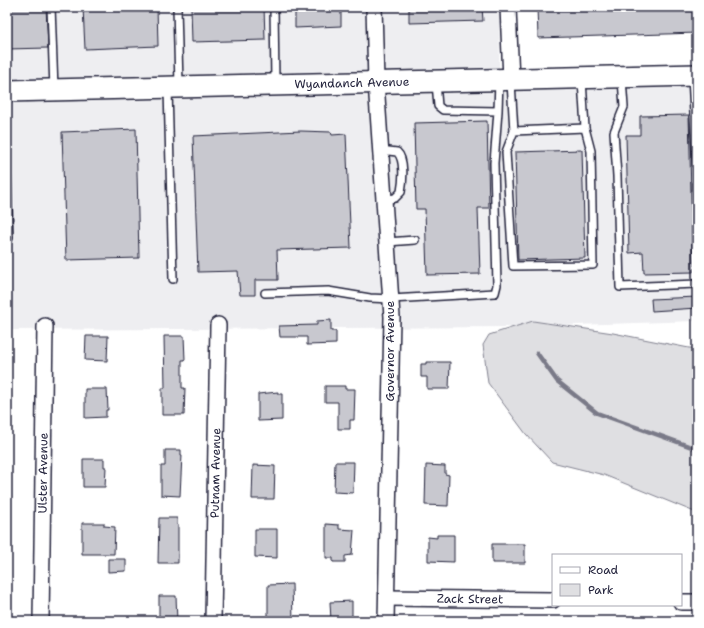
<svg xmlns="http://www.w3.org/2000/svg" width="704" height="628" viewBox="0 0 704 628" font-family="'Shantell Sans',sans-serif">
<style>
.built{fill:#eeeef1}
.green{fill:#dfdfe2;stroke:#80808e}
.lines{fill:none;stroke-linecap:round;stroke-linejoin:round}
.stream{stroke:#7a7a88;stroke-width:4.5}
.building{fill:#c8c8cf;stroke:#22223b}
.lane-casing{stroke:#22223b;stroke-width:10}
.street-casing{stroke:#22223b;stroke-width:18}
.secondary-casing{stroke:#22223b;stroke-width:24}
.lane{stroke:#fff;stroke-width:7}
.street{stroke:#fff;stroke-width:15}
.secondary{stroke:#fff;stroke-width:21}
.labels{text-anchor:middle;stroke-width:3;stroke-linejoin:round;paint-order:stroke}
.street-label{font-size:12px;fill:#22223b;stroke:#fff}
</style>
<rect width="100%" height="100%" fill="#fff"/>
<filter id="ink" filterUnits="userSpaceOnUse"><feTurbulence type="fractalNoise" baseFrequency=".025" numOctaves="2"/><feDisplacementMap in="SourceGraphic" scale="8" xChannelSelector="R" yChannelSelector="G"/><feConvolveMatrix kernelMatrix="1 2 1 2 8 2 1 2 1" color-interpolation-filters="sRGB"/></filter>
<g filter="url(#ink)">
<path class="built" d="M7,7H500L499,80L697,75V321L513,327L7,330Z"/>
<path class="green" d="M533,321L613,333L689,348H697V513L604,475L552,462L526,434L488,383L483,345L489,335Z"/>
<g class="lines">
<path class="stream" d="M537,353L557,381L597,413L697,449"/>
</g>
<path class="building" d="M7,7H46L48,48L7,49Z
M83,7H157L158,46L85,49Z
M191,7H264L265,40L192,42Z
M295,7H341V26L295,28Z
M409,7H482L483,21L409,23Z
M537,7H697V33L538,38Z
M689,115L693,272L644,273L643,252L629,253L626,135H640V116Z
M487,121L489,208H478L480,274L427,275L425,209H416L414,123Z
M136,129L139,258L66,260L62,132Z
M301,131L331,132L332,135L346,134L351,248L277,250L278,280H255V295H240L238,271L198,272L193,136Z
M582,150L585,258L518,260L515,152Z
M697,297V308L652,311L651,299Z
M331,320V331H336V344L307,345V337H280L279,326L317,325V321Z
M86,336H108L107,361L85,360Z
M164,336H184L185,360H182V388H185L184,415H162V388H165Z
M426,362H450L449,389H427V377H421V364H426Z
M325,386H345V389H355L354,420H350V429H338V402H325Z
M85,389H107L108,410H106V417L85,418Z
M278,392V394H282V420L258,421V394Z
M165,450H181V455H182L180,496L161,495V466H165Z
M83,459H104V467H106L105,487H83Z
M335,462H354L353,493L334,492Z
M253,465L275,466L274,499H252Z
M426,465L445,466V474L449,475L448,506L425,505Z
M159,518H177V525H178V563H158Z
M82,523H104V526L115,527L114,554H82Z
M326,524L339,525V529L354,530L352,555L345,556V562H333V558H326Z
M255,529H277V558L255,557Z
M437,535H454V562L428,561V537L437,538Z
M492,544H525V563H492Z
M108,559H126V571L108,572Z
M292,584L293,621H268V585Z
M159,596H176L177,621H159Z
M352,601V621H331L330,602Z"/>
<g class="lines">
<defs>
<path id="lane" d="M51,7L54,89
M177,7L179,85
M274,7L275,82
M692,77L697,169
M622,79L624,107L614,132L617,176L620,287L697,284
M511,82L514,131L585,128L582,80
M436,83L438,106L443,110L498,111L499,80
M168,89L173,279
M514,131L506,152L513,266L593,265L591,151L585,128
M380,150L397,152C405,159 403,181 401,192L395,198L384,200
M7,175L9,238
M387,242L415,240
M265,293L328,291L370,298L391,299L495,293L497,285L494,163L498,111"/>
<g id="street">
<path d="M374,7L376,82L392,317L386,621"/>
<path d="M508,7L511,80"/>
<path id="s1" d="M387,598L553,600"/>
<path d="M681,602H697"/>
<path id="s2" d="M41,621L45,326"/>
<path id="s3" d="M213,621L218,325"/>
</g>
<g id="secondary">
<path id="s4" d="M7,91L697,75"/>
</g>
</defs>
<use href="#lane" class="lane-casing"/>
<use href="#street" class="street-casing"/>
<use href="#secondary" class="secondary-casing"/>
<use href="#lane" class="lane"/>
<use href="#street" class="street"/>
<use href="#secondary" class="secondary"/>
</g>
</g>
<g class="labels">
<g class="street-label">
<text dy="4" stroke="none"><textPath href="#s4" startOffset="345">Wyandanch Avenue</textPath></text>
<text transform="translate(390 351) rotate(-90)" y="4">Governor Avenue</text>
<text dy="4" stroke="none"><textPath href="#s2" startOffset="148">Ulster Avenue</textPath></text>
<text dy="4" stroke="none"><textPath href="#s3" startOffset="148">Putnam Avenue</textPath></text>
<text dy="4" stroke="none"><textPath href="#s1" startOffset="83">Zack Street</textPath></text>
</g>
</g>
<rect width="704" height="628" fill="none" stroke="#fff" stroke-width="24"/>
<rect x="12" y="12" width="680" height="604" fill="none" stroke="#22223b" stroke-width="1.5" filter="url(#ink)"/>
<rect x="552" y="554" width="130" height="52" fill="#ffffff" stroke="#a7a7b1"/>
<rect x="560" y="567" width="20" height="6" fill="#ffffff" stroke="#a7a7b1"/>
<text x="588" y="574" font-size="12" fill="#22223b">Road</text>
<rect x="560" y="584" width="20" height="12" fill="#dfdfe2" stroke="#a7a7b1"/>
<text x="588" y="594" font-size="12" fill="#22223b">Park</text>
</svg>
